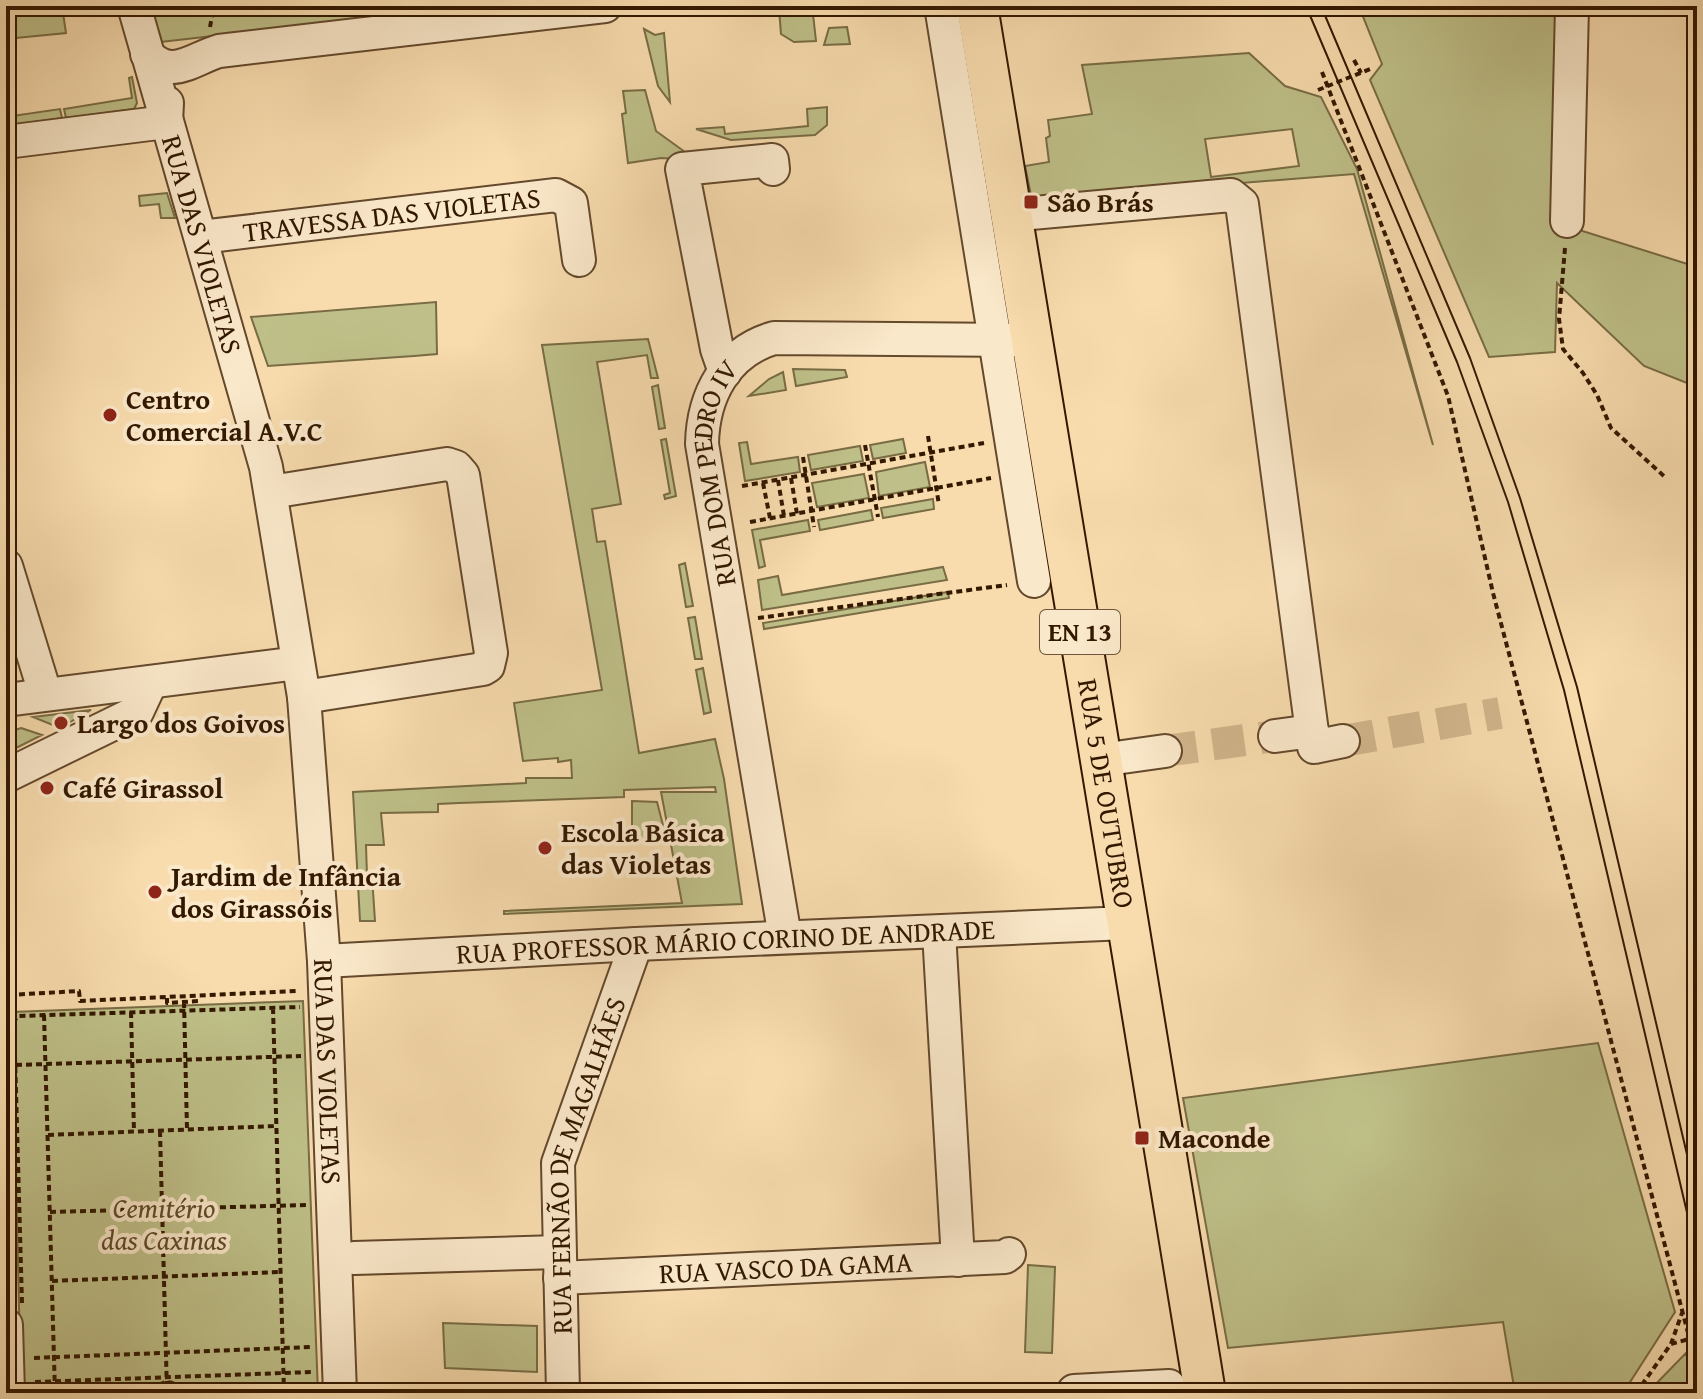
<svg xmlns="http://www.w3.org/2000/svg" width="1703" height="1399" viewBox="0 0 1703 1399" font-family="'Gentium Book Plus',serif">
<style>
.green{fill:#bfc089;stroke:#796c44;stroke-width:2;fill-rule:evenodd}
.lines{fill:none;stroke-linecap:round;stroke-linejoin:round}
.minor-tunnel{stroke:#d1b58b;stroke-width:32;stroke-dasharray:32 16;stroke-linecap:butt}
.minor-casing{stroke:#64492c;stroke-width:36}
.major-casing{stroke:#331800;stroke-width:44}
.path{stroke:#331800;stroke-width:4;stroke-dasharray:6 4;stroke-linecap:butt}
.minor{stroke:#fae8ca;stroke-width:32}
.major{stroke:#f8dcae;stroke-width:40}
.tram{stroke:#331800;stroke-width:2}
.poi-dot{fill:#8f2418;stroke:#fae8ca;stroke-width:3}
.labels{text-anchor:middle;stroke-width:8;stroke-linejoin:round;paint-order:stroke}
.shield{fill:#fae8ca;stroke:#6f563d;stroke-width:2}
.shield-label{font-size:26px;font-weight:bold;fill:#331800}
.poi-label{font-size:28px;font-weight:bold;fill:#331800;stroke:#fae8ca;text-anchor:start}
.street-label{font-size:28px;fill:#331800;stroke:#fae8ca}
.park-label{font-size:28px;font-style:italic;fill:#5d4a29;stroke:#fae8ca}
</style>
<rect width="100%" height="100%" fill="#f8dcae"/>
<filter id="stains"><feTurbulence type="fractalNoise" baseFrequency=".0025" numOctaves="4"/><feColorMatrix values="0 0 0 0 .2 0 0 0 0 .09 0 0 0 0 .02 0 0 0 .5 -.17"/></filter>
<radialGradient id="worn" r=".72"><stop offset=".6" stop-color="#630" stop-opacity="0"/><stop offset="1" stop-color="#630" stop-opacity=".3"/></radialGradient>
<path class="green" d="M6,6H62L66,33L6,39Z
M144,6H476L152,43Z
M1372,6H1559L1557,223L1697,267V387L1644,366L1557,283L1555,352L1489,357L1370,80L1382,64L1362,14Z
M802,7L813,14L816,41L794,42L781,34L779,9Z
M847,27L850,44L824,45L829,28Z
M644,29L655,35L664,33L670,102L658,86Z
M1249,53L1285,86L1321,97L1357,169L1433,445L1354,174L1032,200L1025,166L1049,162L1046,138L1050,136L1048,120L1092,114L1082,65ZM1292,129L1299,166L1211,177L1205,139Z
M132,77L137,103L134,109L66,118L64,109L132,98L129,78Z
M645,90L656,131L696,160L661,158L628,163L622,114L626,113L623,91Z
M827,107V125L815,135L731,140L696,129L724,127L725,134L808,126L807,109Z
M60,109L62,118L13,125L12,116Z
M167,193L175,218H161L159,204L140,206L139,196Z
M436,302L437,354L414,356L268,366L251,317Z
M648,339L658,378H651L647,355L597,362L621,504L592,509L597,542L605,541L639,753L715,739L724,779L742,904L504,914V911L682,903L661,792H716L715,787L624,790V797L459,803L438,804V812L381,813L384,845H366L367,876H372L375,921H360L353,792L526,783V778H572L571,760L558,762V758L523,761L514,703L602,690L542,345Z
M793,369L845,370L847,377L796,386Z
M783,372L786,390L749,396L769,379Z
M658,385L665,428L659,429L652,387Z
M666,439L676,496L665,499L664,495L670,493L661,440Z
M903,439L906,453L873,459L870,445Z
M747,442L751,464L798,457L800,472L745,481L739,443Z
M860,446L863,461L811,470L808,455Z
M925,462L930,487L879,496L876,472Z
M864,474L869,498L817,507L812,483Z
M933,499L934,509L883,518L881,508Z
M871,510L873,520L820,530L818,520Z
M808,520L810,531L760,540L765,566L759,568L752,530Z
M685,563L693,606L686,607L679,565Z
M943,567L947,580L762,610L758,580L778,576L782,595Z
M948,592L949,598L764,629L763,623Z
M695,617L702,659H695L688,618Z
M703,668L711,712L704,714L696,670Z
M91,710L60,728L33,717Z
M21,728L42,735L12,750L6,733Z
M632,801L657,802L664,829H652L651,840L637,839L636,829H632Z
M303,1001L318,1393H21L12,1012Z
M1598,1043L1675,1312L1623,1393H1515L1503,1322L1228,1348L1183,1098Z
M1028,1265L1055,1267L1052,1353L1025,1352Z
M443,1323L537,1326V1372L445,1368Z
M1686,1353L1696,1393H1647Z"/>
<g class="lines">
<path class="minor-tunnel" d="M1343,741L1500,713
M1165,751L1275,736"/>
<defs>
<g id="minor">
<path id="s1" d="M134,6L266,467L304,697L324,961L340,1393"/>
<path d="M941,6L1034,581"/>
<path d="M147,54C171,81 192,59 219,51L605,6"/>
<path d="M6,142L166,122L167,103"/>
<path d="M1011,215L1231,195L1242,204L1314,747L1343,741"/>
<path d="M1567,221L1572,6"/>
<path id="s2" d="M201,237L556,195L571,203L579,260"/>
<path d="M725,372L717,349L682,169L772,160L773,169"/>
<path d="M271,492L447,464L456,467L463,475L491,653L488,666L483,669L304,697"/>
<path d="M6,566L45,693"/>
<path d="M6,700L298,663"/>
<path d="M1275,736L1312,731"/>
<path d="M1101,760L1165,751"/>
<path d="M6,776L137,712L151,682"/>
<path d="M939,932L958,1260"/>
<path id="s3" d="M785,937L702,444C703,395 726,352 774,338L1032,340"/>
<path id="s4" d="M324,961L636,944L1127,923"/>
<path d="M354,1258L558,1252"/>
<path id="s5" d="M560,1278L1005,1257L1009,1254"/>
<path d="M6,1325L8,1393"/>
<path id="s6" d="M563,1393L558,1163L636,944"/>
<path d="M1074,1393V1391L1169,1386"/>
</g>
<g id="major">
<path id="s7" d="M977,6L1205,1393"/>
</g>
</defs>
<use href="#minor" class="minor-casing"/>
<use href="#major" class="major-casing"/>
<path class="path" d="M210,27L214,6
M1354,60L1361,73
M1322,72L1448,396L1493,593L1697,1367
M1318,90L1370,69
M1565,248L1559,319L1563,349L1583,373L1597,395L1611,428L1665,477
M928,436L939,505
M865,445L878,517
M803,457L814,527
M791,478L797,514
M778,480L784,516
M763,483L770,518
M742,486L984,443
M750,522L991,478
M758,618L1007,585
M9,995L79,991L80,1001L297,991
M167,998V1003L198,1001V997
M184,1002L187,1129
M273,1008L284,1393
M131,1012L134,1132
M44,1015L55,1393
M16,1065L301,1056
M160,1131L167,1393
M48,1135L277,1126
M50,1212L307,1205
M52,1281L280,1272
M22,1303L14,1021L18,1016L300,1007
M1671,1344L1689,1339
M34,1358L311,1347
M35,1382L312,1372
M153,1393C161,1377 175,1380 184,1393
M1636,1393L1671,1344L1682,1313"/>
<use href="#minor" class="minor"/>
<use href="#major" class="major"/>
<path class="tram" d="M1306,6L1457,362L1508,502L1564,690L1697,1255
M1321,6L1470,358L1520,498L1577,687L1697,1197"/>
</g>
<g class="poi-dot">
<rect x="1023" y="194" width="16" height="16" rx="4"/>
<circle cx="110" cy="415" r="8"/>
<circle cx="61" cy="723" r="8"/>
<circle cx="47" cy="788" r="8"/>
<circle cx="545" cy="848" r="8"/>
<circle cx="155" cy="892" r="8"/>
<rect x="1134" y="1130" width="16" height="16" rx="4"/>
</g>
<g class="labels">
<rect class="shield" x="1040" y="610" width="80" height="44" rx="6"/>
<g class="shield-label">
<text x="1080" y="641">EN 13</text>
</g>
<g class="poi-label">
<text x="1047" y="212">São Brás</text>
<text x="126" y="409">Centro<tspan x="126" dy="32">Comercial A.V.C</tspan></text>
<text x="77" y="733">Largo dos Goivos</text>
<text x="63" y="798">Café Girassol</text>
<text x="561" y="842">Escola Básica<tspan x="561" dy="32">das Violetas</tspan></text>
<text x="171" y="886">Jardim de Infância<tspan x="171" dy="32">dos Girassóis</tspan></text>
<text x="1158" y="1148">Maconde</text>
</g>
<g class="street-label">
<text dy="10" stroke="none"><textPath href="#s2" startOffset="192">TRAVESSA DAS VIOLETAS</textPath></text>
<text dy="10" stroke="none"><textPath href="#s1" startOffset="248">RUA DAS VIOLETAS</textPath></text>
<text dy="10" stroke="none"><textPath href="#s3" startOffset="472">RUA DOM PEDRO IV</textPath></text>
<text dy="10" stroke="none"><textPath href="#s7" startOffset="798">RUA 5 DE OUTUBRO</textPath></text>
<text dy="10" stroke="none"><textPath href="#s4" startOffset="402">RUA PROFESSOR MÁRIO CORINO DE ANDRADE</textPath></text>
<text dy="10" stroke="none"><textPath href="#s1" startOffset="1088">RUA DAS VIOLETAS</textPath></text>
<text dy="10" stroke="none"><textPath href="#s6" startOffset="232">RUA FERNÃO DE MAGALHÃES</textPath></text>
<text dy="10" stroke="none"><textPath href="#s5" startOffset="226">RUA VASCO DA GAMA</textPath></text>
</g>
<g class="park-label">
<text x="164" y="1218">Cemitério<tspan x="164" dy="32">das Caxinas</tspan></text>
</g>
</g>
<rect width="1703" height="1399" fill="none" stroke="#f8dcae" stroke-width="32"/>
<rect x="8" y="8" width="1687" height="1383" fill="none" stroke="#331800" stroke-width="4"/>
<rect x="16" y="16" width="1671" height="1367" fill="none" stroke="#331800" stroke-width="2"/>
<rect width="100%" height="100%" filter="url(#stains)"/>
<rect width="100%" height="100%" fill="url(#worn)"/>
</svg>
